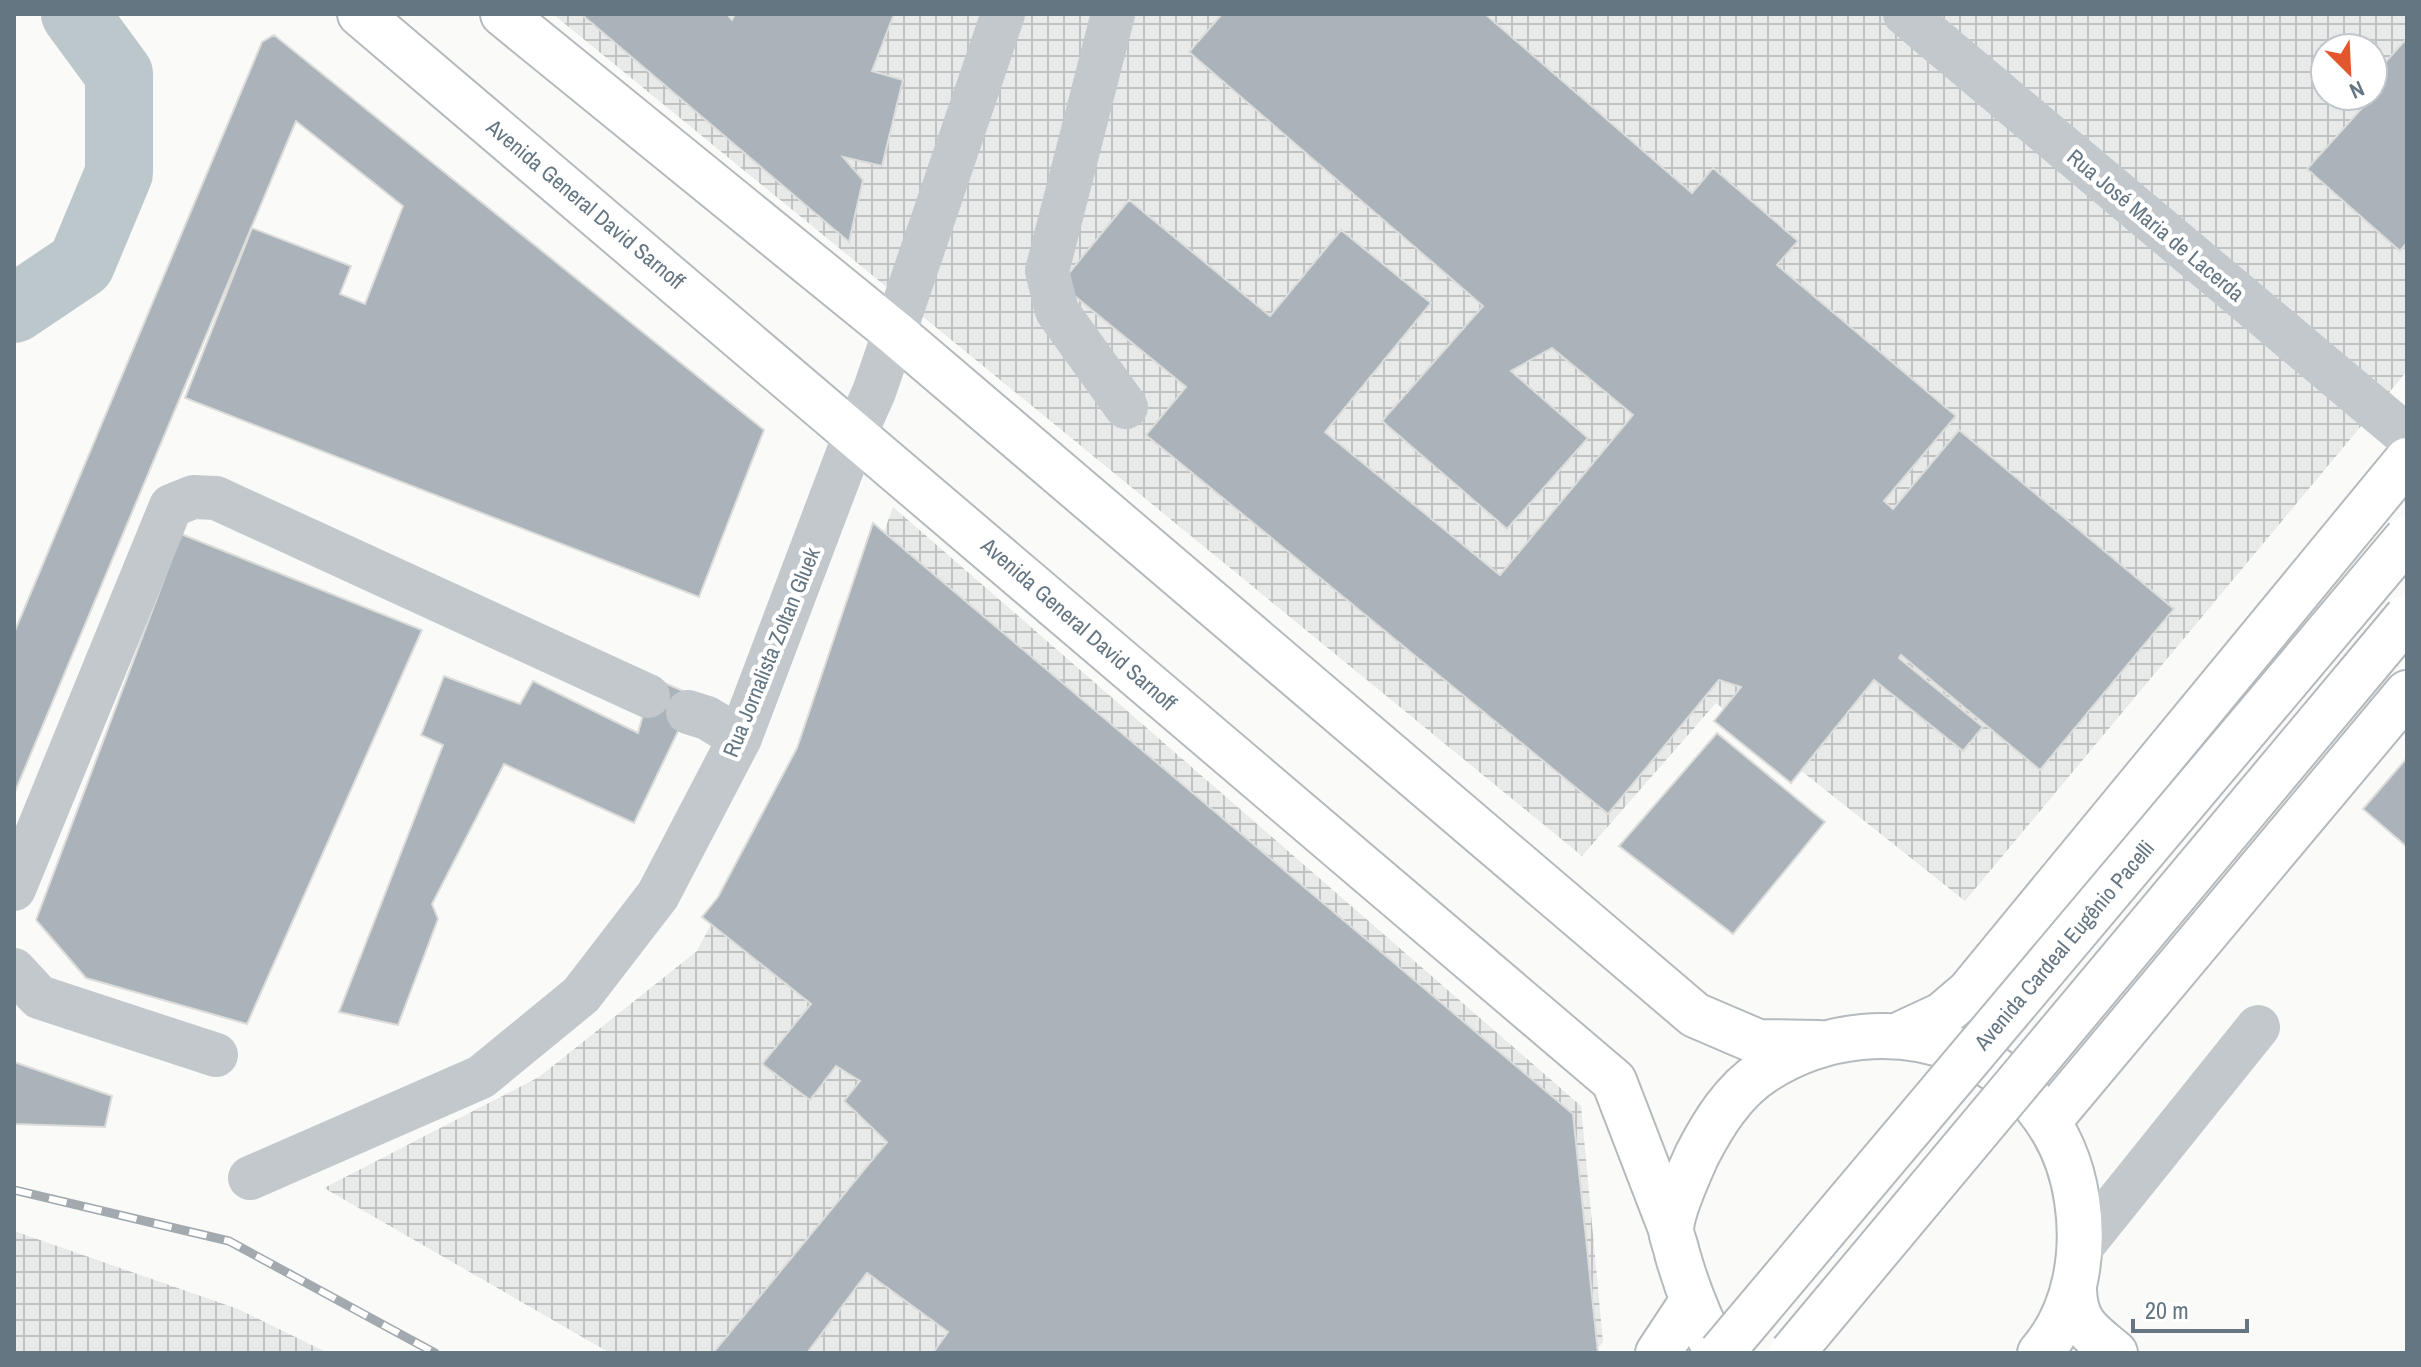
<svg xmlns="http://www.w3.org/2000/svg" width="2421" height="1367" viewBox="0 0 2421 1367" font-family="'Archivo Narrow',sans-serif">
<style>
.industrial{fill:url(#industrial-grid);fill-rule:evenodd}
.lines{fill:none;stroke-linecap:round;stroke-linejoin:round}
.river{stroke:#bbc7cb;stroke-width:68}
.building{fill:#aab3b9;stroke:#dcdcda;stroke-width:2}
.major-casing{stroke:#b5babe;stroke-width:48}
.highway-casing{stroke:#b4b9bd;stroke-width:48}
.minor{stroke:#c3c8cc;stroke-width:44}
.major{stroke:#fff;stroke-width:44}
.highway{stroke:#fff;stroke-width:44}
.rail-casing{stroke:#a2aab0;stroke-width:9}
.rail{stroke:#fff;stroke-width:6;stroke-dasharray:18;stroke-linecap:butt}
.highway-bridge-casing{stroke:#b4b9bd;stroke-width:48;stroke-linecap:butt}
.highway-bridge{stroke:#fff;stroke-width:44}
.labels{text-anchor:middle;stroke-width:8;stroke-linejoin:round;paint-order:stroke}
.street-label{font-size:22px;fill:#657683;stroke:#fff}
</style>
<defs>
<pattern id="industrial-grid" width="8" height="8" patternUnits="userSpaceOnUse" patternTransform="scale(2)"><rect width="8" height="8" fill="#e8e9e9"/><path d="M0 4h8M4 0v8" fill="none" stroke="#c0c1c2"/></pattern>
</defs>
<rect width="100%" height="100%" fill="#fafaf8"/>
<path class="industrial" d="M553,14H2407V371L1965,901L1716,703L1582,856ZM2325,48H2373V96H2325Z
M893,507L1581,1106L1603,1342L1594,1353H610L324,1188L539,1077L697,951L813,728Z
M14,1231L238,1309L328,1353H14Z"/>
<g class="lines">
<path class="river" d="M14,309L81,264L119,173V74L75,14"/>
</g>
<path class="building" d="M581,14H727L732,20L735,14H894L872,71L903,80L882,166L843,157L863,180L849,242Z
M1222,14H1485L1692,193L1713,168L1798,241L1777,265L1956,416L1884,501L1893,509L1959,430L2174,609L2040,770L1901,655L1899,658L1983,727L1963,751L1874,680L1791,783L1714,721L1741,687L1719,680L1608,814L1146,435L1186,387L1060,284L1129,200L1270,316L1341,230L1431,303L1325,432L1500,575L1633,415L1552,348L1511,371L1588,438L1507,529L1382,421L1483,306L1189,52Z
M274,35L764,430L699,597L185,398L252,228L351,266L340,294L365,304L403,206L296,121L14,794V633L262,42Z
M2407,38V243L2400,251L2307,169L2371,98L2368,96H2373V76Z
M873,523L1573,1114L1598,1353H933L948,1332L867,1273L807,1353H713L887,1142L844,1101L860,1081L836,1066L810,1100L762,1064L811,1004L702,917L718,897L797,748Z
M181,534L422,630L247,1024L86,978L36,920Z
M444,676L520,704L533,681L638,733L653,678L695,696L634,823L504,764L432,904L438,919L398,1025L339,1012L443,745L421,735Z
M1717,733L1825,822L1733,934L1619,846Z
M2407,758V847L2363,809Z
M14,1062L112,1096L105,1127L14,1124Z"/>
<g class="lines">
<defs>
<path id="major" d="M360,14L1614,1081L1671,1229
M503,14L895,333L1695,1015L1758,1042L1819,1043
M1901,1034L1942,1015L1969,992L2407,460
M2048,1122L2407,693
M2074,1290C2075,1324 2090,1332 2115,1353
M1717,1353C1699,1319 1687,1289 1677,1253C1676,1246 1671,1236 1671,1229C1672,1210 1689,1173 1697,1155C1713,1124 1733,1091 1764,1071C1885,993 2055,1050 2077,1200C2085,1252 2076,1312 2040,1353"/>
<path id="highway" d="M1658,1353L1691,1303"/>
</defs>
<use href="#major" class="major-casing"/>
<use href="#highway" class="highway-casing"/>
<path class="minor" d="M1113,14L1047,271L1057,311L1126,407
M1905,14L2407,436
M688,712L707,718L740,738
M14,889L171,506L193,497L216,498L648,696
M14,970L39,997L216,1055
M250,1178L481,1077L581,995L658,895L740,738L856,432L874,392L1003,14
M2079,1250L2258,1027"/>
<use href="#major" class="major"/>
<use href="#highway" class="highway"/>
<defs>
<path id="rail" d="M14,1190L229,1241L435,1353"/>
</defs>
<use href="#rail" class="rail-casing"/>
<use href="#rail" class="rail"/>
<defs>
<path id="highway-bridge" d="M1721,1353L2407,538
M1792,1353L2407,617"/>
</defs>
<use href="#highway-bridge" class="highway-bridge-casing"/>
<use href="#highway-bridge" class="highway-bridge"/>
</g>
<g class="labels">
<g class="street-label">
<text transform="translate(586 204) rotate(40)" y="8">Avenida General David Sarnoff</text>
<text transform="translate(2156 225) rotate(40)" y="8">Rua José Maria de Lacerda</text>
<text transform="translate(1079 624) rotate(41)" y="8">Avenida General David Sarnoff</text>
<text transform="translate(771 652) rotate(-68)" y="8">Rua Jornalista Zoltan Gluek</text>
<text transform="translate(2064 945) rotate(-50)" y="8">Avenida Cardeal Eugênio Pacelli</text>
</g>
</g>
<rect width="2421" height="1367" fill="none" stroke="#657683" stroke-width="32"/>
<g transform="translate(2349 72) rotate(156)"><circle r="38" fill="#ffffff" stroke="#c1c8cd" stroke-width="2"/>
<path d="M0-6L14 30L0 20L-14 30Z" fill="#e4572e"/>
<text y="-12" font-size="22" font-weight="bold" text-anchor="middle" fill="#657683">N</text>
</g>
<path d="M2133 1319v12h114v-12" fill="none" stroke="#657683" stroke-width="4"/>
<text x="2145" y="1319" font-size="24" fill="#657683" stroke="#ffffff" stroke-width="6" paint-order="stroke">20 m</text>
</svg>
